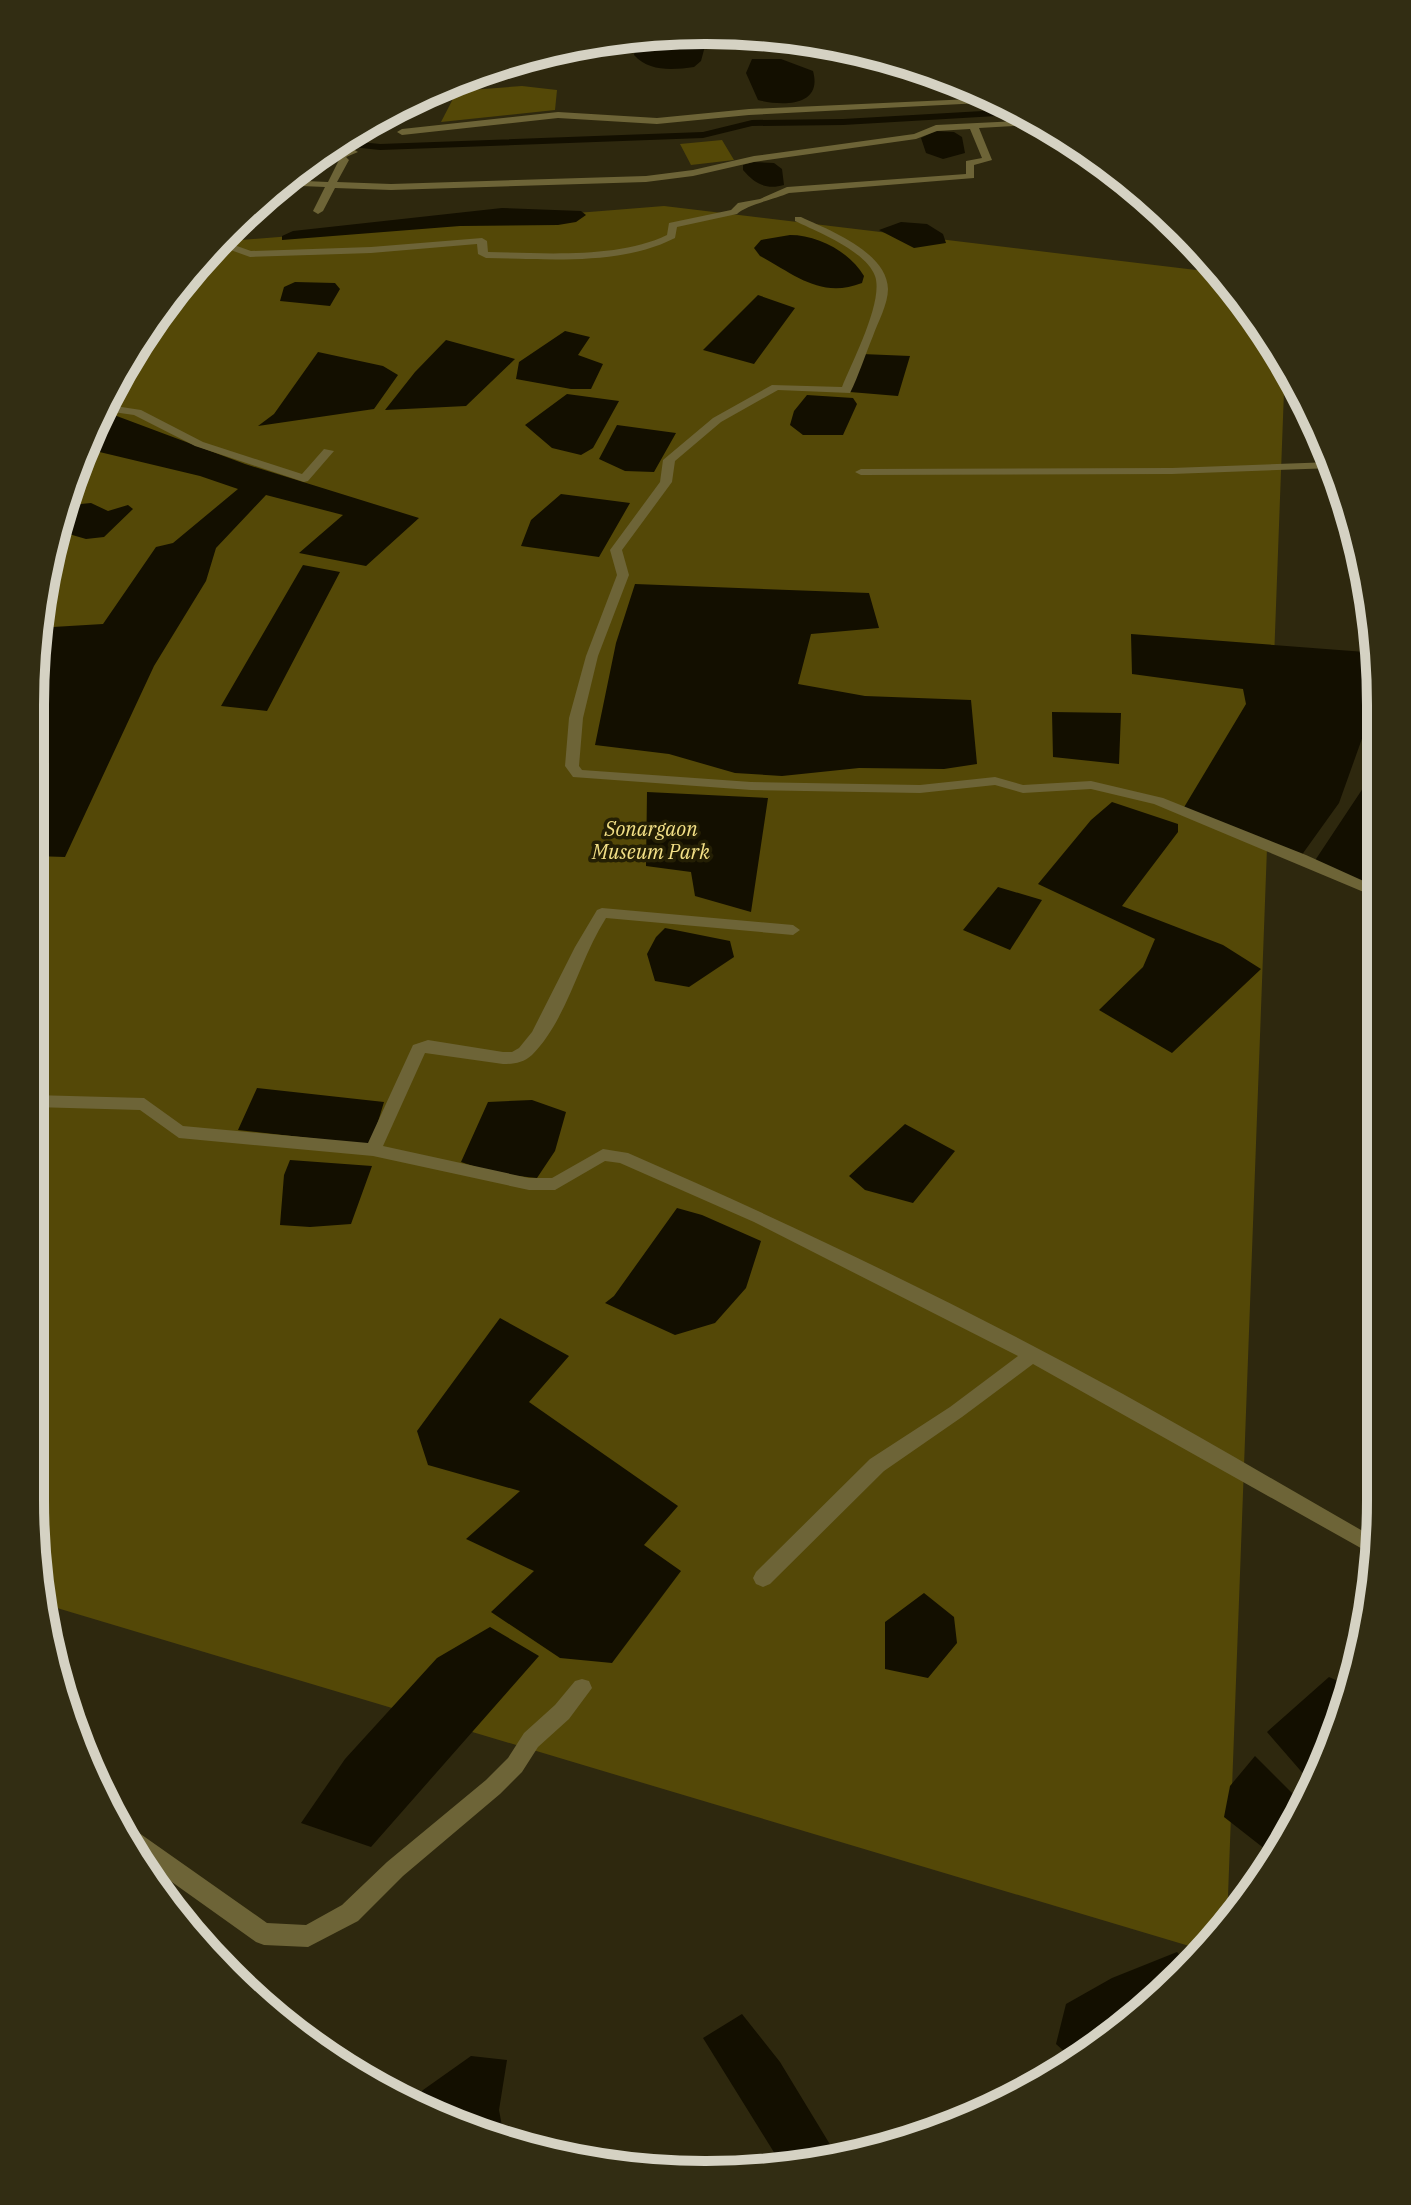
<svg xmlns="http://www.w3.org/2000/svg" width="1411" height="2205" viewBox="0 0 1411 2205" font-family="'IBM Plex Serif',serif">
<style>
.green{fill:#544807}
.water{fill:#130f00}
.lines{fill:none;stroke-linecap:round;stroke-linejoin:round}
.canal{fill:#130f00;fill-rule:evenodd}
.street{fill:#6d6437;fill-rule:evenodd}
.labels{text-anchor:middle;stroke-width:7;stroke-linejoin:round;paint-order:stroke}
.park-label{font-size:20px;font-style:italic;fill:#f4e187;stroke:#241f04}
.rim{fill:none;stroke:#d5d2c3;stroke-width:10}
</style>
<rect width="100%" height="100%" fill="#2e280e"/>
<path class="green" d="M522,86L557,90L555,110L441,122L457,91Z
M722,140L734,160L691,165L680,144Z
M664,206L1221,273L1241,294L1285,364L1227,1923L1206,1951L47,1605L30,1499L36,617L99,407L197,260L217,242Z"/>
<path class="water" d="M693,37L702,41L705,46L701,61L694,67C673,70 649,72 634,55L636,47L650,40Z
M617,39L612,53C597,61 567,60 553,49Z
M853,50L922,66L927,68L862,66L854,62Z
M752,59H781L813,71C823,107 782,106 758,100L746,73Z
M935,131L954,132L962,137L965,153L943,159L926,153L921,138Z
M753,162L774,163L782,169L784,185C766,190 755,184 743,170V165Z
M502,208L581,211L586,215L576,222L558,225L460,226L282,240V236L293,231Z
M901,222L927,224L943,234L946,243L914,248L879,230Z
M790,235C818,235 850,252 864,276L862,283C821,299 795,275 760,256L754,248L761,240Z
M295,282L335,283L340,289L330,306L280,301L284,287Z
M758,295L795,308L754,364L703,350Z
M565,331L590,337L578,355L603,364L591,389H571L516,379L519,362Z
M446,340L515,359L466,406L385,410L415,372Z
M318,352L383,366L398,375L374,409L258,426L274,414Z
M862,354L910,356L898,396L850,392Z
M567,394L619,401L593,448L581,455L552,448L525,425Z
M807,395L853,398L857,404L843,435H803L790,425L794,411Z
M114,415L245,464L419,518L366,566L299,553L343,515L266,495L216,548L206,581L154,666L65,857L34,856L36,628L103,624L156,547L173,543L238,489L200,476L87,449L90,437Z
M617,425L676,433L654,472L625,471L599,459Z
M561,494L630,503L599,557L521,546L531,520Z
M91,503L108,511L128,505L133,509L104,537L86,539L62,532L70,505Z
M303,565L340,572L267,711L221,706Z
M635,584L869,593L879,628L811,634L798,684L865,696L971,700L977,764L944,769L859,768L782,776L735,773L669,754L595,745L616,643Z
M1131,634L1378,653L1379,691L1339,803L1301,856L1183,809L1246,704L1243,689L1132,674Z
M1052,712L1121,713L1119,764L1053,757Z
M1379,764V890L1314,862Z
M647,792L768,798L751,912L695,896L691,872L646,866Z
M1112,802L1178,824V832L1122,906L1223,945L1261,969L1172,1053L1099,1010L1143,967L1155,939L1038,884L1091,820Z
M998,887L1042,900L1010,950L963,930Z
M665,928L730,941L734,957L689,987L655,981L647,954L656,937Z
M257,1088L384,1102L371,1145L238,1130Z
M532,1100L566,1112L555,1151L537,1178L497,1174L461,1162L488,1102Z
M905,1124L955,1151L913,1203L865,1190L849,1176Z
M290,1160L372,1166L351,1224L310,1227L280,1225L284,1175Z
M677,1208L702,1215L761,1241L746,1288L715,1323L675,1335L605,1303L614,1296Z
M500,1318L569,1356L529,1402L678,1506L644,1545L681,1571L612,1663L560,1658L491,1612L534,1571L466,1539L520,1491L428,1465L417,1431Z
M924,1593L954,1617L957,1643L928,1678L885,1669V1622Z
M490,1627L539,1656L371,1847L301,1823L345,1759L437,1658Z
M1329,1677L1349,1686L1329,1758L1313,1785L1267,1732Z
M1255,1756L1302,1803L1270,1853L1224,1817L1230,1786Z
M1253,1881L1214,1945H1213L1202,1934Z
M1177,1952L1190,1966L1080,2061L1077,2063L1056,2044L1066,2004L1112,1978Z
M742,2014L780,2062L837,2156L780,2162L703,2038Z
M471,2056L507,2060L499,2110L505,2142L488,2139L416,2100L423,2090Z"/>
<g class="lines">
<path class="canal" d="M1019,109L1029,114L843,125L752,126L703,138L380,150L333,145L341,140L380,144L703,132L752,120L843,119Z"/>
<path class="street" d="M993,98L1001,102L749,115L657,124L558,118L402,135L397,132L402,129L558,112L657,118L749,109Z
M1041,120L1048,124L979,128L992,160L974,165V178L789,193C775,199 746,205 737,214L677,227L675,238C620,266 547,259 486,258L478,254L477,244L371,253L250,257L214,244L220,240L251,251L371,247L482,238L487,241L488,252C542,253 618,259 667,235L669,223L731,210L738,203L760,199L787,187L966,174V161L982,158L970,129L937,131L916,139L754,162L693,176L646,182L391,190L335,188L323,211L318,214L313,211L325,187L278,185L283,180L328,182L339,160L313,158C324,151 340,153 353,149L358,152L346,157L349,160L337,182L391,184L646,176L693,170L754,156L914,134L936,125Z
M795,217H801C829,230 887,252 888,289C888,304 878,322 873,336C865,355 859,375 850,393L778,390L721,422L675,461L672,482L622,550L629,575L598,656L583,718L579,766L582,770L751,782L920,785L995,777L1023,785L1091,781L1163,798L1306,855L1379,888L1378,898L1154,804L1091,789L1023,793L995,785L920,793L751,790L573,777L565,766L569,718L586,656L617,575L610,550L660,482L663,460L713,418L772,385L842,387C852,362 884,301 875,276C866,251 818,232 795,221Z
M102,404L141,410L203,442L302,474L324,449L334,451L308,481L304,482L195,446L134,415L99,410Z
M1332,462L1334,468L1172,474L861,475L855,472L861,469L1172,468Z
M602,908L793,925L800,930L793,935L606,918C579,960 567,1020 532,1055C523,1063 514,1064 503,1064L425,1053L383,1146L529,1178H552L603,1149L628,1153C796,1226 962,1306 1123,1394C1208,1441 1291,1490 1375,1538V1556L1033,1364L962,1417L884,1471L770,1584L763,1587L756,1584L753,1578L756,1572L870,1459L950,1407L1018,1356L754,1222L620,1163L605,1161L555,1190H529L373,1156L179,1138L140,1110L33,1107V1095L144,1098L183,1126L368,1143L413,1045L428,1040L503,1052H512L519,1048L532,1032L575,947L597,910Z
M582,1679L589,1681L592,1688L569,1719L538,1747L522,1772L500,1794L403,1876L358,1921L308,1947L264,1945L256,1942L134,1855L120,1826L124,1825L132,1828L267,1923L306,1925L342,1905L387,1862L486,1780L508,1758L524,1733L555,1705L575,1681Z"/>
</g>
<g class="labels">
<g class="park-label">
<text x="651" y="836">Sonargaon<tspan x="651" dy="23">Museum Park</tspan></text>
</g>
</g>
<path d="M0 0H1411V2205H0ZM705 44H706A661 661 0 0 1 1367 705V1500A661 661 0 0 1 706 2161H705A661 661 0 0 1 44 1500V705A661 661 0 0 1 705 44Z" fill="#322d13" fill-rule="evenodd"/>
<path class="rim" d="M705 44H706A661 661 0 0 1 1367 705V1500A661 661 0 0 1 706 2161H705A661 661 0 0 1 44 1500V705A661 661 0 0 1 705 44Z"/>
</svg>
